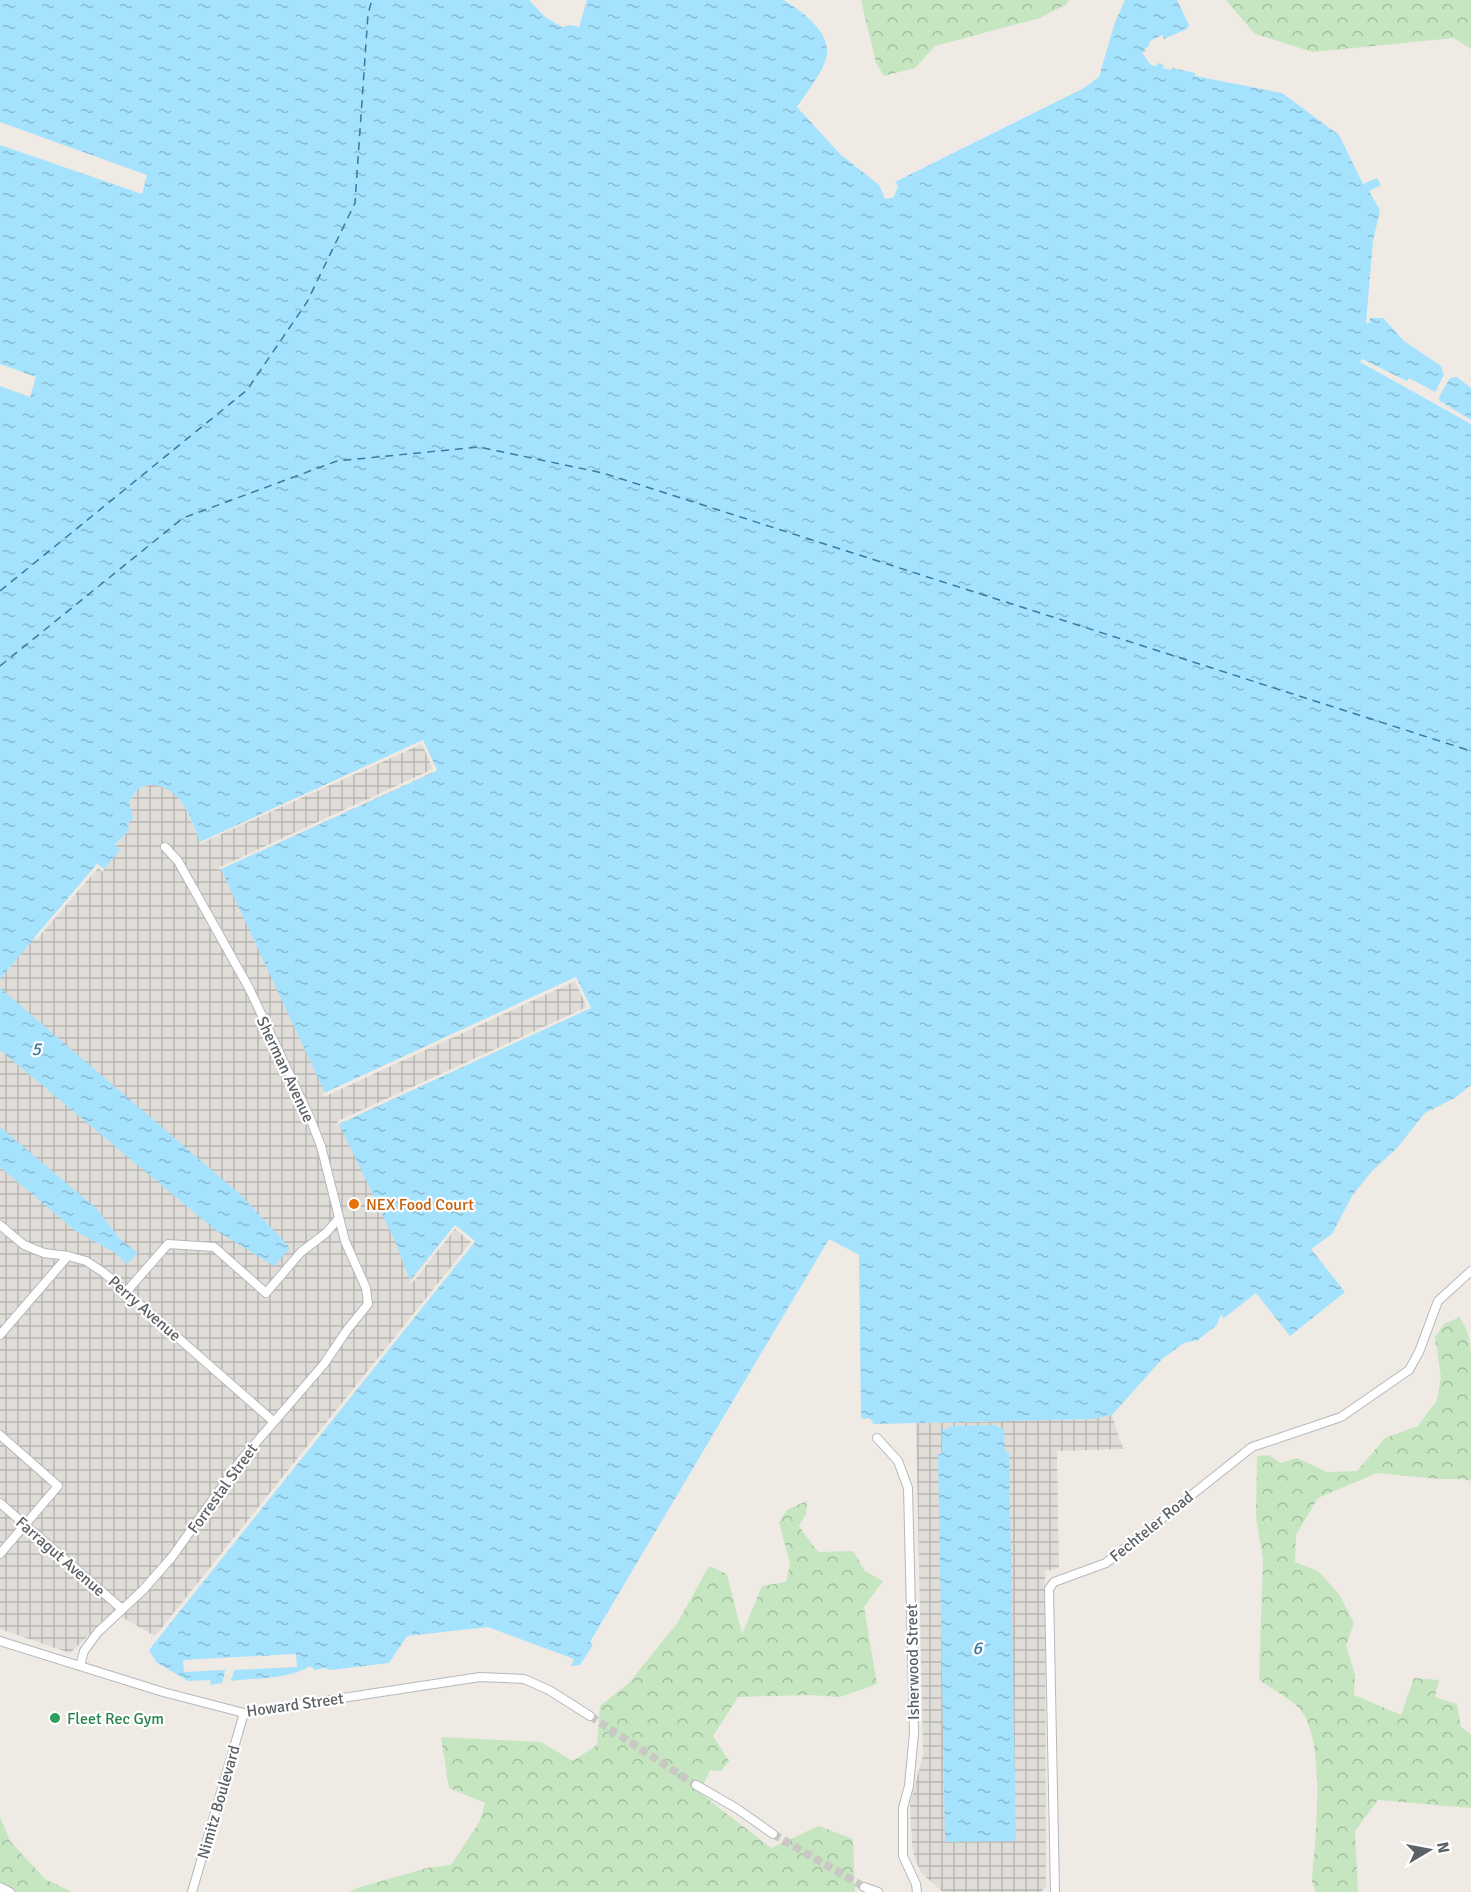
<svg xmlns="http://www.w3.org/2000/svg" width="1471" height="1892" viewBox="0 0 1471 1892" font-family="Signika,sans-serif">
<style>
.industrial{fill:url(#industrial-grid)}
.forest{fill:url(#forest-crowns)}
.water{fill:url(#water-ripples)}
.pier{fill:#efebe4}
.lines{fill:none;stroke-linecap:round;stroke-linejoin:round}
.ferry{stroke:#3c789f;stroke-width:1.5;stroke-dasharray:8 6;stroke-linecap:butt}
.street-tunnel{stroke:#cac8c4;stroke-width:8;stroke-dasharray:8 4;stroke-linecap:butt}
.street-casing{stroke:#b5b8bb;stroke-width:10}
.street{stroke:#fff;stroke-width:8}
.food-dot{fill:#e8710a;stroke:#fff;stroke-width:2}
.leisure-dot{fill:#2e9e5b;stroke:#fff;stroke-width:2}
.labels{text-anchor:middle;stroke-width:4.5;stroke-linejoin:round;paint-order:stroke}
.street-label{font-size:16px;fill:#5c6165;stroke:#fff}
.food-label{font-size:16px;fill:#c56008;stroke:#fff;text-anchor:start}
.leisure-label{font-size:16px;fill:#27864d;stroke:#fff;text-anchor:start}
.water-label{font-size:18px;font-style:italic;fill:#3c789f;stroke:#fff}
</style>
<defs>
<pattern id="industrial-grid" width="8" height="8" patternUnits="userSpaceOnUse" patternTransform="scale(1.5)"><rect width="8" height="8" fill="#e0ddd9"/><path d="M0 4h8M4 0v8" fill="none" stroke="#b9b7b4"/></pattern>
<pattern id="forest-crowns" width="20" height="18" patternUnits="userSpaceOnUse" patternTransform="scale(1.5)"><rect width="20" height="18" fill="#c6e6c1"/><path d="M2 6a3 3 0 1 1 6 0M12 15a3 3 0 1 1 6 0" fill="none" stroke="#a4bea0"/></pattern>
<pattern id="water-ripples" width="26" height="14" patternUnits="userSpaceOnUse" patternTransform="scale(1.5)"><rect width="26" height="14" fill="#a5e2fe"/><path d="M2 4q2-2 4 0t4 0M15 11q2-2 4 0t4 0" fill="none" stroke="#8abbd1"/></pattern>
</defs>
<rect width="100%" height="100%" fill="#efebe4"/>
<path class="industrial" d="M423,740L576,977L591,1008L395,1241L410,1280L455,1225L475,1241L158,1638L113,1612L70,1653L0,1629V979L97,864L120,850L115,846L130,829L127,825L131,813L129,802L139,788L149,785H156L169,789L175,794L184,805L200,841Z
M1112,1415L1123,1449L1057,1451L1059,1568L1045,1571L1046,1886L1041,1892H943L921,1873L914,1856L912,1845L910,1804L923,1755L916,1423L1093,1419Z"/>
<path class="forest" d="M861,0H1069L1067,4L1040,18L935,46L915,68L884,76L876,63Z
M1226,0H1471V49L1454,38L1313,52L1255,34Z
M1460,1317L1468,1333L1471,1352V1481L1463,1479H1438L1377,1473L1318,1498L1296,1535L1295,1562L1318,1571L1339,1594L1354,1623L1346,1646L1355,1674L1354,1695L1401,1715L1414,1678L1439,1680L1435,1697L1457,1704L1461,1727L1471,1734V1808L1378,1800L1355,1831L1358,1892H1316L1312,1882C1315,1839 1327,1743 1300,1709C1294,1701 1269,1687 1259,1680L1263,1560L1256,1517L1257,1456L1269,1455L1281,1463L1297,1458L1327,1472L1357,1471L1385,1438L1418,1426L1437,1400L1441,1377L1435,1337L1444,1324Z
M807,1501L806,1514L799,1526L818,1552L853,1551L865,1571L883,1581L864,1607L877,1684L840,1697L809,1695L738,1697L713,1736L729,1761L721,1771L710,1770L700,1793L771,1848L819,1826L853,1839L855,1892H349L357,1888L427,1868L451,1865L480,1821L485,1803L449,1788L441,1737L541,1742L573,1761L597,1745L600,1706L629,1683L678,1622L709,1566L727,1574L742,1634L762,1586L786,1582L790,1564L779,1522L788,1509Z
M0,1816L10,1841L45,1879L72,1892H0Z"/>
<path class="water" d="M0,0H529L545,17L562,27L570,25L579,27L587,0H783C802,11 836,35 825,62C819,77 806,93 797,107L840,154L879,185L885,199L894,197L898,186L895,182L1084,88L1099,77L1115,22L1125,0H1177L1189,25L1187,29L1164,39L1162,35L1150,41L1148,47L1144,48L1146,51L1142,53L1151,65L1156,66L1158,63L1164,65L1163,68L1171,70L1172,68L1195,73V76L1282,93L1339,135L1363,184L1377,178L1381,185L1369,191L1380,210L1373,241L1366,323H1370V318H1383L1404,341L1441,366L1444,375L1435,392L1409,378L1407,381L1362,359L1360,362L1471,424V1085L1455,1098L1425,1113L1397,1148L1372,1171L1352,1196L1332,1234L1311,1249L1345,1292L1290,1336L1256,1293L1223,1319L1222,1315L1220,1316L1217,1325L1198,1340L1184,1343L1162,1359L1112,1415L1093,1419L873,1424L872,1420L868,1418L864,1419L861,1417L859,1255L829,1239L590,1642L593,1645L580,1665L571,1666L574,1659L488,1627L407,1636L389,1663L331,1670L324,1668L315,1670L310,1666C290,1679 257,1678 231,1681V1678L224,1676L222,1683L211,1685L210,1680L188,1681L156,1662L149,1650L158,1638L475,1242L455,1225L410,1280L395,1241L339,1124L590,1008L576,977L325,1093L221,869L437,771L423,740L200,842C191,819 183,789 154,785C141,783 135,792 129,802L133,818L127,825L130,829L115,845L120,850L104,869L97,864L0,979V386L30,397L36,377L0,364V145L142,194L147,175L0,122Z
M1457,377L1471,388V420L1440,401L1439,397L1450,378Z
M0,988L242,1196L290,1248L274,1266L214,1229L0,1050Z
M0,1127L97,1209L120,1239L138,1253L127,1264L114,1252L77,1232L0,1167Z
M997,1425L998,1428H1004L1005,1452H1009L1016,1841L945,1842L938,1454H942V1429H949V1426Z"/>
<path class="pier" d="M423,740L437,770L221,869L218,870L220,867L433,769L422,744L199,844L200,842Z
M97,864L104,869L103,872L98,868L36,940L34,938Z
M576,977L591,1008L336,1125L338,1121L587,1007L575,981L326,1096L322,1094Z
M455,1225L475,1241L149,1650L148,1647L155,1636L471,1242L455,1229L413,1282L409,1283Z
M296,1654L297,1667L234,1670L232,1678L224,1676L225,1670L184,1672L183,1660Z"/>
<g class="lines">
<path class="ferry" d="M0,591L247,390L307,302L355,203L368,14L372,0
M0,666L183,518L337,461L479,447L603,473L1471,751"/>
<path class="street-tunnel" d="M590,1716L696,1785
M773,1834L864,1887"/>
<defs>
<path id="street" d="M0,1225L24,1245L44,1253L68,1256L86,1261L103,1272L273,1421
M126,1292L168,1244L214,1247L266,1293L301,1252L326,1233L339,1218
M0,1335L68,1256
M0,1435L58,1486L0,1554
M877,1438L898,1461L908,1488L914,1733L909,1786L903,1808V1856L916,1884L917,1892
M0,1503L122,1609
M0,1641L163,1692L244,1713L480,1677L524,1679L549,1690L590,1716
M80,1666L84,1651L98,1632L143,1590L172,1557L241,1460L324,1364L347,1330L368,1304L366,1288L345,1241L321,1146L310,1118L249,988L178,861L165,847
M696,1785L736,1808L773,1834
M0,1887L10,1892
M864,1887L878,1892
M192,1892L244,1713
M1055,1892L1049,1589L1054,1582L1106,1563L1252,1447L1341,1417L1409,1370L1419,1352L1438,1301L1471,1271"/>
</defs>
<use href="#street" class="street-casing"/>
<use href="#street" class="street"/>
</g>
<circle class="food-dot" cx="354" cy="1204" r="6"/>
<circle class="leisure-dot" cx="55" cy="1718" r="6"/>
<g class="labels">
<g class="street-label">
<text transform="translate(286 1069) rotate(65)" y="6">Sherman Avenue</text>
<text transform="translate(145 1308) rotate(41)" y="6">Perry Avenue</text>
<text transform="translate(222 1488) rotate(-54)" y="6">Forrestal Street</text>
<text transform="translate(1151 1526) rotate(-39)" y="6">Fechteler Road</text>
<text transform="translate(61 1556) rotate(41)" y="6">Farragut Avenue</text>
<text transform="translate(912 1662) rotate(-91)" y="6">Isherwood Street</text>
<text transform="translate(295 1704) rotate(-8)" y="6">Howard Street</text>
<text transform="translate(218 1802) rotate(-74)" y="6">Nimitz Boulevard</text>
</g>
<g class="food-label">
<text x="366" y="1210">NEX Food Court</text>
</g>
<g class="leisure-label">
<text x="67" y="1724">Fleet Rec Gym</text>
</g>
<g class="water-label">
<text x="36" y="1055">5</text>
<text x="977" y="1654">6</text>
</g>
</g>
<g transform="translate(1429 1850) rotate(80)" stroke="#ffffff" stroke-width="4.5" paint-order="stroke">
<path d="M0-4.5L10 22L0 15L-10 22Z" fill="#5c6165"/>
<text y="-9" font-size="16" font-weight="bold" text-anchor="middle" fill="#5c6165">N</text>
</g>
</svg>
